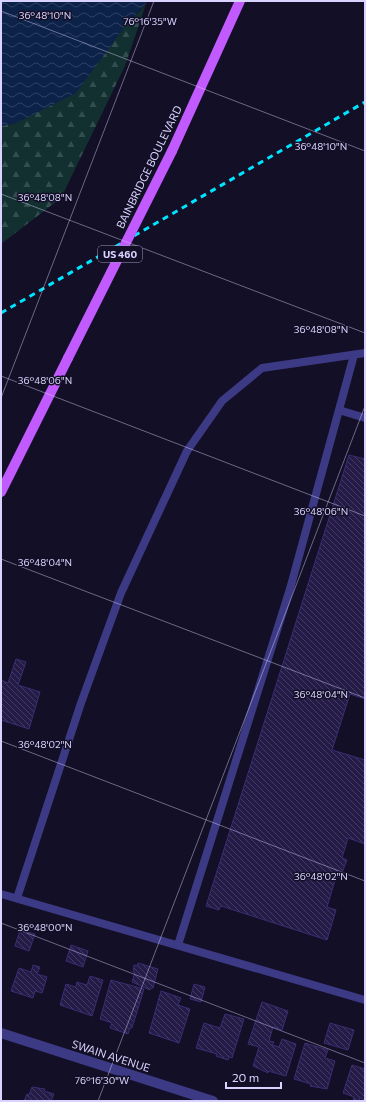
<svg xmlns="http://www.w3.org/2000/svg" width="366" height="1102" viewBox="0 0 366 1102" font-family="Commissioner,sans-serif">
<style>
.forest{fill:url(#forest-firs)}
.water{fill:url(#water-waves)}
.building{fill:url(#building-back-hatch);stroke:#3b2d73}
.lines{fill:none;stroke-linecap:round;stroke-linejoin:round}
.service{stroke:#3d3a85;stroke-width:8}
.minor{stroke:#3d3a85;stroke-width:10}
.primary{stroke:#c25bff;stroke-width:10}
.rail{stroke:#00e5ff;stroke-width:3;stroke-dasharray:6 5;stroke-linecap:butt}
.primary-bridge{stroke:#c25bff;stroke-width:10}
.ticks{fill:none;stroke:#d9d4ff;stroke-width:1;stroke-opacity:0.45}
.labels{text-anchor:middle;stroke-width:3;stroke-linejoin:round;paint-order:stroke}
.shield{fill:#130f26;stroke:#9e99be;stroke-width:1}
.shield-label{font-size:10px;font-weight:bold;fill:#d9d4ff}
.street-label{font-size:11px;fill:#d9d4ff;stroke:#130f26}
.ticks-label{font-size:10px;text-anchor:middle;fill:#d9d4ff;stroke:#130f26;stroke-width:3;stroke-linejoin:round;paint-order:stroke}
</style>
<defs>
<pattern id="forest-firs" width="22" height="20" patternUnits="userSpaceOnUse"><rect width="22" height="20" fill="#12302f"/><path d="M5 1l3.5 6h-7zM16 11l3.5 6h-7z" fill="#344d4e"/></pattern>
<pattern id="water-waves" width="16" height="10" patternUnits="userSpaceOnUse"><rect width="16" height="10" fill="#0c2248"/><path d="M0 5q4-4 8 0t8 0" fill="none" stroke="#2f4163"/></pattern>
<pattern id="building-back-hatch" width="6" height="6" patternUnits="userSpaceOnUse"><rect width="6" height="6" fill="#241b47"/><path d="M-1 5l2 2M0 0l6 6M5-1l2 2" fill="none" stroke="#433b63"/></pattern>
</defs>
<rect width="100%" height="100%" fill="#130f26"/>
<path class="forest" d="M146,4L125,66L61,198L1,244V126L16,123L124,28Z"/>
<path class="water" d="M1,1H148L124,28L76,93L16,123L1,126Z"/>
<path class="building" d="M349,455L365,459V699L350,694L332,750L365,760V844L348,838L342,858L347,860L340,878L336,877L327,907L336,910L327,940L221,906L219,910L206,906Z
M16,659L26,662L18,685L40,692L29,729L1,720V680L8,683Z
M20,930L35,934L29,951L15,946Z
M71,945L88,951L83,967L66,961Z
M138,963L158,969L153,988H151L150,990L132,982L135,972H133L134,965L137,966Z
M33,965L40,967L37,974L47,977L42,993L35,991L33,998L11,991L19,968L31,972Z
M90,976L103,980L92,1016L60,1005L66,984L76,987L77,982L87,985Z
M111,980L144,989L132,1028H130L128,1034L110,1028L112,1023L100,1019Z
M194,984L205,987L201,1002L190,999Z
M161,991L181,998L178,1005L190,1009L179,1043L149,1033Z
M262,1002L288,1011L282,1030L273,1027L269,1041L274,1042L272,1045L279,1047L282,1039L296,1044L286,1076L268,1071V1073L253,1066L259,1047L248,1044Z
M225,1014L244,1019L232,1058L229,1057L228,1060L216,1056L217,1054L196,1048L204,1023L220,1028Z
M330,1023L354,1030L348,1050L324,1043Z
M305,1043L328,1050L325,1058L335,1061L327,1089L310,1086L311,1084L294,1079Z
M352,1065L365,1069V1100L360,1098L359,1101L353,1099L354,1097L343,1093Z
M32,1087L45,1089L44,1091L54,1094L51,1101H24L27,1094L29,1095Z"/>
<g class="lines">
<path class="service" d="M339,410L365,418
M1,894L365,1000
M17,898L81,703L121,593L187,451L222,401L262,368L365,353
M178,945L290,589L354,355"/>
<path class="minor" d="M1,1033L213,1101"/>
<path class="primary" d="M172,151L240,1
M1,492L68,358"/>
<path class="rail" d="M1,313L365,102"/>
<path class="primary-bridge" d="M68,358L172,151"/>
</g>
<path class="ticks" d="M1,11L365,151M1,194L365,333M1,376L365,516M1,398L154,1M1,559L365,698M1,741L365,881M1,923L365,1063M98,1101L365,406"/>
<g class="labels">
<rect class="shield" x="98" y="246" width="44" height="16" rx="3"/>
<g class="shield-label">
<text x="120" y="258">US 460</text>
</g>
<g class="street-label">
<text transform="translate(149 167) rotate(-64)" y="4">BAINBRIDGE BOULEVARD</text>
<text transform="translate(111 1056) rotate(18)" y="4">SWAIN AVENUE</text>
</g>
</g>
<g class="ticks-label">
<text x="45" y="19">36°48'10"N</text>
<text x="150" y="25">76°16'35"W</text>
<text x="321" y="150">36°48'10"N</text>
<text x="45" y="201">36°48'08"N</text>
<text x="321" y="333">36°48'08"N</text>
<text x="45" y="384">36°48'06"N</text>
<text x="321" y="515">36°48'06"N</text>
<text x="45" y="566">36°48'04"N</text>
<text x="321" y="698">36°48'04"N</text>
<text x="45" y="748">36°48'02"N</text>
<text x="321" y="880">36°48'02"N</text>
<text x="45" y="931">36°48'00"N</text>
<text x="102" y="1084">76°16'30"W</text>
</g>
<rect width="366" height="1102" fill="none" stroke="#d9d4ff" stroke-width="4"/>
<path d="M226 1082v6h55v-6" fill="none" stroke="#d9d4ff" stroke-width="2"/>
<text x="232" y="1082" font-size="12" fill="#d9d4ff" stroke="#130f26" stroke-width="3" paint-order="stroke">20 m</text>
</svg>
